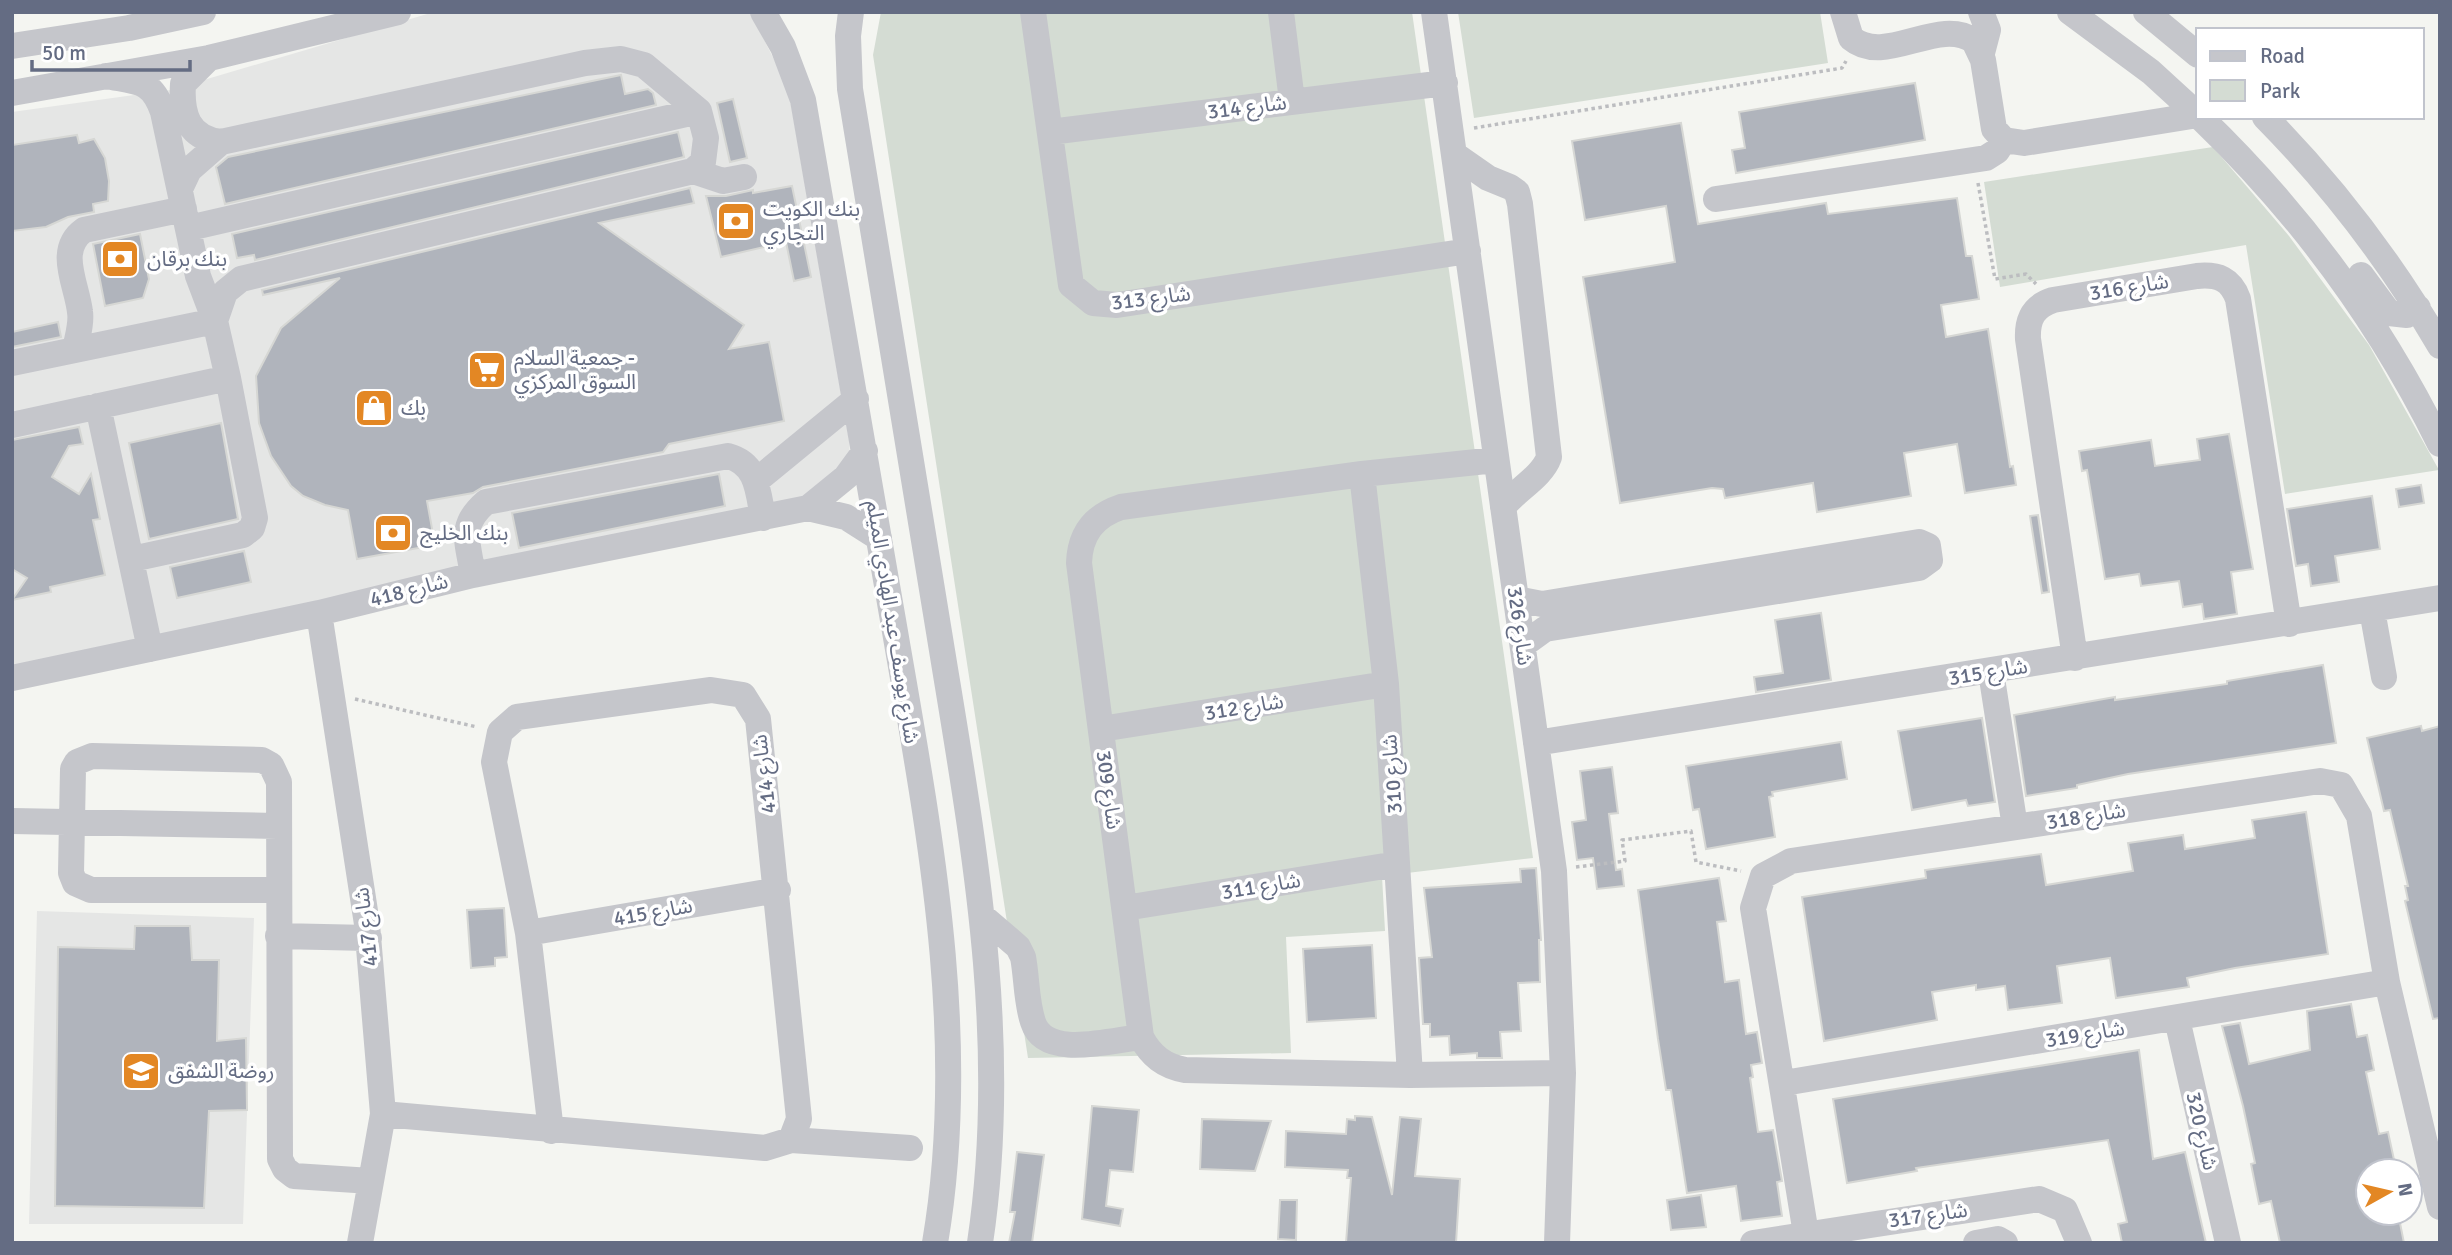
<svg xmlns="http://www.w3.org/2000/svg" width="2452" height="1255" viewBox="0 0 2452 1255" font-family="Signika,'Noto Sans Arabic',sans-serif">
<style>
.built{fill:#e5e6e5}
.green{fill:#d4dcd3}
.building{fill:#b0b4bc;stroke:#d6d7d4;stroke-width:2}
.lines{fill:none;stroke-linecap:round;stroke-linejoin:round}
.path{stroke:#bcbdc0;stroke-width:3.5;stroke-dasharray:3.5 3.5;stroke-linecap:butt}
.minor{stroke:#c5c6cb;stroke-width:26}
.labels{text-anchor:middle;stroke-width:7;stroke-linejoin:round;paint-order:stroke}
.street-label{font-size:21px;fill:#646c83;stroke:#fff}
.poi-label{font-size:21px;fill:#646c83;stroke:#fff;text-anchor:start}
</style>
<rect width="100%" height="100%" fill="#f4f5f1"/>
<path class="built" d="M434,12H750L788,87L849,440L850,457L813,495L12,678V112L170,90Z
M37,911L254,918L243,1224H29Z"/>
<path class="green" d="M881,12H1412L1533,858L1382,876L1385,931L1286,937L1291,1053L1028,1058L873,55Z
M1458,12H1820L1828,63L1474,118Z
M2213,147L2289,236L2369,345L2439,470L2285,494L2246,245L2000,287L1984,182Z"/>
<path class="building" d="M621,75L625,94L648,89L653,93L656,105L225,204L216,167L228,157Z
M1915,83L1925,140L1736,173L1732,150L1745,148L1739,112Z
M733,99L747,158L730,162L717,103Z
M1681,123L1698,224L1826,203L1828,214L1957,198L1966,256H1972L1979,299L1941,305L1946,337L1988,329L2010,467L2013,466L2016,485L1965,493L1957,444L1904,453L1911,496L1817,512L1813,483L1725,498L1723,489L1712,488L1620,503L1583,277L1675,262L1666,206L1585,220L1572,141Z
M678,132L684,157L255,260L254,255L237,258L232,234Z
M77,135L79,143L94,139L105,158L109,181L108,201L93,204L94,212L68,217L46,227L12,231V145Z
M792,186L811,277L794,281L786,242L721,257L706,196H726L753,190V193Z
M690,188L694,203L599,223L744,325L729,349L769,342L784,421L669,444L663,452L483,487L473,493L427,501L435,545L357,559L348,510L325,505L303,496L291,486L271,456L259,423L256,376L281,328L340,278L263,295L262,290Z
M140,234L149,279L143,298L105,306L93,244Z
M58,322L61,337L12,347V332Z
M221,423L238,519L149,539L129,443Z
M79,427L83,444L69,446L52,477L79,494L91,474L100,519L93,520L105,575L50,587L51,592L12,600L27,578L12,569V440Z
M2229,434L2253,569L2231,572L2237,614L2204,619L2202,604L2183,607L2179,581L2141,586L2139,574L2105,579L2087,470L2082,471L2079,451L2151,440L2155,466L2200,460L2197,439Z
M719,474L725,506L519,548L512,513Z
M2421,485L2424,503L2399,507L2396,489Z
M2372,496L2380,549L2335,556L2339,582L2311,586L2308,564L2296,566L2287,509Z
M2038,515L2049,592L2042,593L2030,516Z
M244,551L251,582L177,598L170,567Z
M1821,613L1831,680L1756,692L1754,677L1783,673L1775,620Z
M2323,665L2336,743L2128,774L2077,785V788L2026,796L2014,715L2115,697V700L2227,684V681Z
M1982,718L1995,802L1968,806L1966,800L1912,810L1898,731Z
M2421,726L2422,731L2440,726V1018L2433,1019L2405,901L2408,900L2405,886H2408L2390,810L2384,811L2367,738Z
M1841,742L1847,779L1772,792L1773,796L1769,797L1775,837L1706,849L1699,809L1693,810L1686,766Z
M1612,767L1618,813L1609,814L1616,870L1622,869L1624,886L1597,889L1593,858L1577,860L1572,822L1586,820L1580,771Z
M2306,812L2328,954L2235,968L2187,978L2189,987L2116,998L2110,958L2057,966L2062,1003L2008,1010L2005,986L1976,990V985L1932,992L1937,1020L1824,1041L1802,897L1926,878L1925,870L2041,854L2046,885L2133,871L2128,843L2183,835L2185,849L2255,838L2252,820Z
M1536,868L1541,940H1539L1540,982L1518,983L1521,1031L1500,1032L1502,1058H1477V1053L1450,1055L1449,1036L1430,1037V1024H1423L1419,958L1432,957L1424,888L1521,882L1520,869Z
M1719,878L1726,921L1717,922L1725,982L1739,980L1746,1034L1757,1032L1762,1063L1751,1065L1753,1077L1750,1078L1758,1132L1773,1130L1782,1181L1777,1182L1782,1216L1741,1221L1736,1186L1687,1193L1671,1090H1666L1658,1039L1638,890Z
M504,908L507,957L495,958V966L471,968L467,910Z
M135,926H190L192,960H219L217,1041L246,1038L247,1110L209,1111L204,1208L55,1206L58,947L134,949Z
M1372,945L1376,1018L1307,1022L1303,949Z
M2351,1004L2357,1037L2367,1035L2374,1070L2366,1072L2379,1134L2388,1132L2396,1169L2368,1171V1213H2398L2404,1243H2280L2271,1201L2259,1204L2251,1164L2255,1163L2243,1106L2222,1026L2240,1023L2249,1064L2310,1050L2307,1011Z
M2139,1050L2153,1159L2185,1152L2206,1243H2122L2118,1224L2127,1222L2108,1140L1916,1168L1917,1171L1847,1183L1833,1099Z
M1092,1106L1139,1110L1133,1172L1110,1170L1106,1206L1123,1209L1120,1226L1082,1219Z
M1355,1116L1372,1117L1392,1195L1400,1117L1421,1119L1415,1176L1460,1179L1456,1243H1346L1351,1178H1347L1348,1170L1285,1167L1286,1131L1346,1134L1347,1119L1355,1120Z
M1202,1119L1271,1121L1255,1171L1200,1169Z
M1017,1152L1044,1155L1032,1243H1009L1015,1212H1010Z
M1701,1195L1706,1227L1671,1230L1667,1200Z
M1280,1200H1297L1296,1240L1278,1239Z"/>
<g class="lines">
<path class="path" d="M1474,128L1842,68L1846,61
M1978,183L1995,279L2026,274L2036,284
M355,699L477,727
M1576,867L1625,861L1622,840L1691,831L1696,862L1741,871"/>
<path class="minor" d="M763,12L783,47L803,100C834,276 865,451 894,626C929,830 970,1037 935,1243
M851,12L848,36L850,89C879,270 909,451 939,632C972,836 1011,1035 980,1243
M1033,12L1071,285L1093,303L1117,305L1468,251
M1281,12L1292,101
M1434,12L1554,871L1563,1073L1557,1243
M1843,12L1851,38C1885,67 1938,16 1974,41L1983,60L1994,129L2004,140L2024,143L2198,115
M1981,12L1988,30L1982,53
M2070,12L2151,72L2198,115
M2146,12L2198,55
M12,46L129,28L203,12
M209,58L183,84C181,114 188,138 221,142L585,63L621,59L644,65L699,111L706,138L703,162L693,171L241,279L225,292L215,321
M106,76C137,82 152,79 163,112L198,276L215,321L228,378L255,518L252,528L243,535L132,559
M12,93L209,58L398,12
M2200,117C2299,212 2379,320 2440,444
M2265,117C2334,187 2391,262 2440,346
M1050,132L1445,83
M1455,155L1488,178L1510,187L1517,192L1520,204L1549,457C1542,477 1516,490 1503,507
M693,171L723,181L744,177
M180,189L189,170L221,142
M1716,199L1986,158L1997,151L2004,140
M189,228L699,111
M2361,275L2389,313L2407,315L2418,308
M75,350C77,338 82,324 80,312C77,284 56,250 84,230L184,209
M12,363L215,321
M98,406L150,649
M12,425L228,378
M1496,460L1362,474L1121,507C1094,516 1080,534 1079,563L1141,1037C1151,1056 1164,1066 1185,1070L1410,1075L1563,1073
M1362,474L1386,684L1410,1075
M756,481L856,399
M808,508L846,477L865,451
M473,575C468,542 458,526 486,502L728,456C758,464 758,492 763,518
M1516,599L1542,604L1919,542L1928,546L1930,560L1919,568L1545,629L1523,645
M2372,610L2384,677
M319,613L367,924L383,1114L360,1243
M2075,658L2028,339C2027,319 2034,306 2053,300L2197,276C2218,274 2231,279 2238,299L2289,624
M1991,672L2015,827
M12,678L319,613L473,575L808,508L846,517L879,538
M1101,729L1386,684
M1536,743L2440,598
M12,821L277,826
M278,890H91L75,883L71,873L73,769L77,762L92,756L262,760L271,765L279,782L280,1159L285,1169L294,1176L371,1181
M1125,908L1397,864
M982,916L1018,947L1023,957C1027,978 1026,1001 1033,1022C1045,1060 1111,1040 1141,1037
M528,933L778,890
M278,936L369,938
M2177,1019L2228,1243
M1784,1083L2387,982
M383,1114L765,1148L791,1140L799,1119L758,719L743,695L711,690L517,717L500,732L494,762L528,933L551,1131
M791,1140L910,1148
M1806,1234L1753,908L1763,876L1791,861L2320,781L2341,785L2359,816L2387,982L2440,1207
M1753,1243L2039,1199L2065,1210L2079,1243
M1976,1243L1998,1239L2005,1243"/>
</g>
<defs>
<symbol id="bank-square" viewBox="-11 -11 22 22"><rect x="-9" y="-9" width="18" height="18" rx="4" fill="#e38724" stroke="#fff"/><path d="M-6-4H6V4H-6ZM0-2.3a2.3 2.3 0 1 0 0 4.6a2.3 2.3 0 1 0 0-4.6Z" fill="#fff"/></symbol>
<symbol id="supermarket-square" viewBox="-11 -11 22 22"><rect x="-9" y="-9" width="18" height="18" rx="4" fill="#e38724" stroke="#fff"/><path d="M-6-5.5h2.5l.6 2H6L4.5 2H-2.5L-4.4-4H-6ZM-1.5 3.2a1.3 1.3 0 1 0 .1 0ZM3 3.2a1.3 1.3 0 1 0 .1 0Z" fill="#fff"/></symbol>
<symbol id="shop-square" viewBox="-11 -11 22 22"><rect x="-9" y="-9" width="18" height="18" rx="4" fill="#e38724" stroke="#fff"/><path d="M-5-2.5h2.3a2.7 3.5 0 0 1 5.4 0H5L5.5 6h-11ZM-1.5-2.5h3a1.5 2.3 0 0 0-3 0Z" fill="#fff"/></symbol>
<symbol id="school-square" viewBox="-11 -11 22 22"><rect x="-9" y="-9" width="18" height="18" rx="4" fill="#e38724" stroke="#fff"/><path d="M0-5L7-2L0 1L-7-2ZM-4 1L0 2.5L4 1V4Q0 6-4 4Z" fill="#fff"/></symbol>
</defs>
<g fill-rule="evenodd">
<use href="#bank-square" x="714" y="199" width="44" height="44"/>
<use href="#bank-square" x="98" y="237" width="44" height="44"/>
<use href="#supermarket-square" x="465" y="348" width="44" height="44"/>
<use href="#shop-square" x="352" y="386" width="44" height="44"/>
<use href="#bank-square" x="371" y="511" width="44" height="44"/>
<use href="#school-square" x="119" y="1049" width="44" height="44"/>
</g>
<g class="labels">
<g class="street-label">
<text transform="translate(1247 107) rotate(-7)" y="7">شارع 314</text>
<text transform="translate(2129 287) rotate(-9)" y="7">شارع 316</text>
<text transform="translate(1151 298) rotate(-7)" y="7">شارع 313</text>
<text transform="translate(409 590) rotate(-14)" y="7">شارع 418</text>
<text transform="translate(893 622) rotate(81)" y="7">شارع يوسف عبد الهادي الميلم</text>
<text transform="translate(1520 626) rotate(82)" y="7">شارع 326</text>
<text transform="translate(1988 672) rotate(-9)" y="7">شارع 315</text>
<text transform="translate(1244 707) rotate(-9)" y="7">شارع 312</text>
<text transform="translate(764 774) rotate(-97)" y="7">شارع 414</text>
<text transform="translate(1392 774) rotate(-94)" y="7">شارع 310</text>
<text transform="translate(1109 790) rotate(82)" y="7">شارع 309</text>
<text transform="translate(2086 816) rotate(-9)" y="7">شارع 318</text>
<text transform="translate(1261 886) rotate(-9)" y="7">شارع 311</text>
<text transform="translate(653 912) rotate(-10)" y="7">شارع 415</text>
<text transform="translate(366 927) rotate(-97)" y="7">شارع 417</text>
<text transform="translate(2085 1034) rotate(-9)" y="7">شارع 319</text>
<text transform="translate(2202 1131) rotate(77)" y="7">شارع 320</text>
<text transform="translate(1928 1215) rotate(-8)" y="7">شارع 317</text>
</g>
<g class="poi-label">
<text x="763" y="216">بنك الكويت<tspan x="763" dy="24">التجاري</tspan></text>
<text x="147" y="266">بنك برقان</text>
<text x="514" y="365">جمعية السلام -<tspan x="514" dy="24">السوق المركزي</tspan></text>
<text x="401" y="415">بك</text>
<text x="420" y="540">بنك الخليج</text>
<text x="168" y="1078">روضة الشفق</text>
</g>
</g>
<rect width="2452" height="1255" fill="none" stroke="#646c83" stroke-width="28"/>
<rect x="2196" y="28" width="228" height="91" fill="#ffffff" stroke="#c1c4cd" stroke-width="2"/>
<rect x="2210" y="51" width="35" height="10" fill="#c5c6cb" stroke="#c1c4cd" stroke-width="2"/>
<text x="2260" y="63" font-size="21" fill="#646c83">Road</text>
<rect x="2210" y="80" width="35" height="21" fill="#d4dcd3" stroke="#c1c4cd" stroke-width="2"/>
<text x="2260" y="98" font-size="21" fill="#646c83">Park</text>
<g transform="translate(2389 1192) rotate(82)"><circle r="33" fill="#ffffff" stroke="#c1c4cd" stroke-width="2"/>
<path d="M0-5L12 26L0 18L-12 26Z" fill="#e38724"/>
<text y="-10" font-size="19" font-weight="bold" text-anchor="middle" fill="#646c83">N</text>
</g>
<path d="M32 60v10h158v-10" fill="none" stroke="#646c83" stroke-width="3.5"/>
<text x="42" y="60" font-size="21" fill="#646c83" stroke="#ffffff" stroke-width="5" paint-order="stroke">50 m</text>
</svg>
